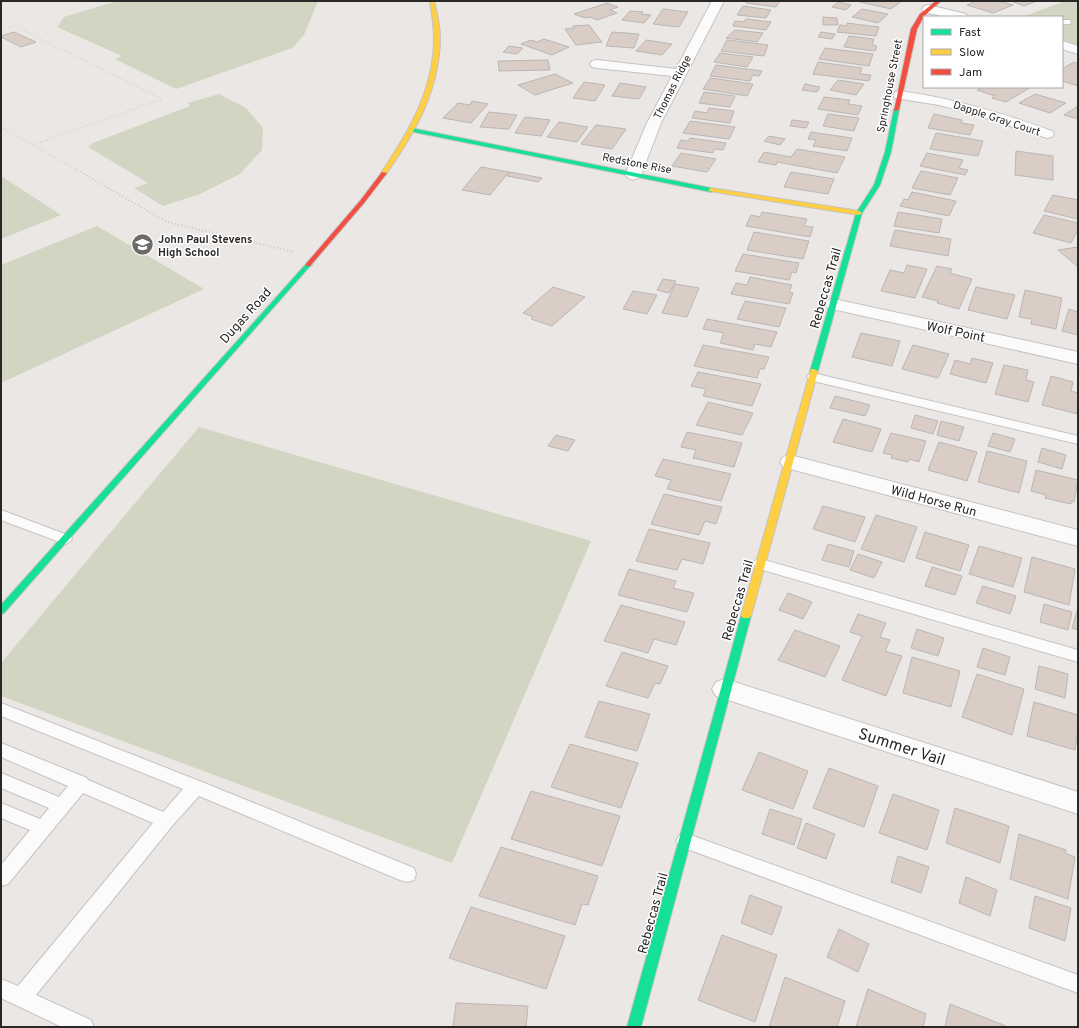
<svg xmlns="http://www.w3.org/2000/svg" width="1079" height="1028" viewBox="0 0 1079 1028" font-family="Overpass,sans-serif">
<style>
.green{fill:#d2d5c1}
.building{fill:#d9cdc6;stroke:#b9b7b6}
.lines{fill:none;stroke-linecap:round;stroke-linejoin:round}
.lane-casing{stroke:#c6c3c2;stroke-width:2}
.street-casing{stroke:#c6c3c2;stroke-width:2}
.fast-casing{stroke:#c6c3c2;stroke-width:2}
.slow-casing{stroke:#c6c3c2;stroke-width:2}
.jam-casing{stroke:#c6c3c2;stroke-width:2}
.path-far1{stroke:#c8c7c6;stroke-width:1.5;stroke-dasharray:0.5 2;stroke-linecap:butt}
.path{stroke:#c8c7c6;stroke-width:2;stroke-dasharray:1 2.5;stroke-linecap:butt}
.lane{fill:#fcfbfb;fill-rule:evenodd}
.street{fill:#fcfbfb;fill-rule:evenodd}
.fast{fill:#16e098;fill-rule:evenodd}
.slow{fill:#ffcf43;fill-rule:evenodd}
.jam{fill:#f24e42;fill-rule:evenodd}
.labels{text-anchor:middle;stroke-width:3;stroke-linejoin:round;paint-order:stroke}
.far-street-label{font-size:11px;fill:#2a2827;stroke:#fff}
.far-poi-label{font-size:11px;font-weight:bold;fill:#2a2827;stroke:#fff;text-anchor:start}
.street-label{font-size:13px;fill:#2a2827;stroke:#fff}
.near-street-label{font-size:16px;fill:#2a2827;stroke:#fff}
</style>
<rect width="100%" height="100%" fill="#eae7e5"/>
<path class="green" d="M117,1H318L304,35L292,48L176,89L115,59L122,56L57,27L64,17Z
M1065,1H1078V45L1062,40V17H1022Z
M219,94L246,108L263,128L262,150L240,174L200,194L163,206L134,188L148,183L88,147L93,143L190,106L188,103Z
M1,176L61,215L1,239Z
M97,226L204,289L1,383V265Z
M199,427L591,541L452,863L1,696V663Z"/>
<path class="building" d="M747,1H780L776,7L746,3Z
M862,1H902L891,9L860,2Z
M976,1H999L1013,5L993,13L967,5Z
M1011,1H1037L1024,6Z
M838,2L851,5L846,10L832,7Z
M607,3L618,7L610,10L617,13L597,20L590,17L585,18L574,14Z
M743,6L771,10L766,18L737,15Z
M663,9L688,12L679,27L653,24Z
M862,9L888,14L878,23L852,17Z
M630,11L643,12L641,14L651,15L644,23L622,20Z
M823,17L837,18L838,25H823Z
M746,19L771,22L766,30L733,26L735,21L744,22Z
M847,23L879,27L876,36L837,32L840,25L846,26Z
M589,25L602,42L576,45L565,29L574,28L573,26Z
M735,30L763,33L757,42L726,38Z
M14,32L36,42L21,47L1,37V36Z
M612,32L639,34L634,48L606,46Z
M821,32L835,34L832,39L818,37Z
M849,36L874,39L872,45L877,46L875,51L844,47Z
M544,39L569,47L552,55L521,44L531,40L537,42Z
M646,40L672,44L662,55L636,51Z
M727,40L768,45L764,56L721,51Z
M509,46L523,48L517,54L503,52Z
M825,48L873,54L869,66L819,59Z
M720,53L753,57L747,67L714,62Z
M548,60L550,70L499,71L498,61Z
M818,62L862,68L860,74L871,75L869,81L813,74Z
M1074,62L1078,64V86L1062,81V69Z
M716,65L762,71L759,76L753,75L750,81L710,76Z
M555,74L573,83L535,95L518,85Z
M710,78L753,84L747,96L703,89Z
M838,80L864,84L856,95L830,90Z
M584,82L605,85L595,101L573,98Z
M620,83L646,87L639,99L612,96Z
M805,84L820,87L817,92L802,90Z
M982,87H1031L1006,102L992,98L995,96L977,90Z
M704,92L735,96L730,107L699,103Z
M1035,94L1066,103L1050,113L1019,103Z
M824,97L850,100L848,104L862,106L858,115L818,109Z
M472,101L488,104L471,123L443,118L458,103L470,105Z
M1078,106V119L1064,115Z
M709,108L734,111L730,123L692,118L695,111L707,113Z
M489,112L517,115L509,129L480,127Z
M828,114L859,118L854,131L823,126Z
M934,114L962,120L961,123L974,125L970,135L928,128Z
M525,117L550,120L541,136L515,133Z
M792,120L809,122L806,128L790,126Z
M690,121L735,127L729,139L683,133Z
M559,122L588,127L577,142L547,137Z
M596,125L626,129L612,149L581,144Z
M811,132L852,138L847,151L813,146L816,140L808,139Z
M936,133L983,141L978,156L930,149Z
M769,136L785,139L780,145L764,141Z
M690,138L726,143L723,150L715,149L713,153L677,148L681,140L688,141Z
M797,149L845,157L837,173L777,162L776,165L758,162L764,152L791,157Z
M1016,151L1053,156V180L1015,175Z
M681,153L716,159L707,172L672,166Z
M927,153L963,160L959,168L968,170L965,175L920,166Z
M481,167L509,172L490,195L462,190Z
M921,171L958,178L950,195L912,188Z
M510,172L542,178L538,182L507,176Z
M791,172L834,179L828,194L784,187Z
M912,192L956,201L949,216L900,206L904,199L908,200Z
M1053,195L1078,200V219L1044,211Z
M762,212L807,219L804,226L813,227L810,237L746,226L751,215L760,217Z
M898,212L942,219L939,233L894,226Z
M1044,215L1078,223V230L1071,243L1033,233Z
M895,230L951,239L948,256L890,246Z
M754,232L809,241L803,259L747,250Z
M1078,247V267L1058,250Z
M743,254L799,263L796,273L792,272L789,280L735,271Z
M907,265L927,269L915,298L881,291L890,270L904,273Z
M937,266L952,269L950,273L972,279L959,309L937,303L938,301L922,297Z
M750,277L792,285L789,292L793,293L789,304L731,294L736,283L747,285Z
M663,279L676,281L669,293L657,290Z
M675,284L699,288L687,317L662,313Z
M553,287L585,297L552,326L531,319L533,317L523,313Z
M976,287L1015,295L1007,319L968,310Z
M1025,290L1062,298L1056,329L1031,324L1032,319L1019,317Z
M633,291L657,295L647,314L623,309Z
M745,301L786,308L779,327L737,319Z
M1069,309L1078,312V335L1062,331Z
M707,319L777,332L771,347L755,344L753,350L720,343L724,333L703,329Z
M861,333L900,341L892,366L852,357Z
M703,345L769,357L764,369H760L757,378L694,366Z
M913,345L949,354L938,378L902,369Z
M972,358L993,363L986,383L950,374L955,360L970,364Z
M1004,365L1028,370L1026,380L1034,382L1028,402L995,394Z
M698,372L761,384L752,406L703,396L706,389L691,386Z
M1051,376L1073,382L1071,391L1078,393V414L1042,405Z
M835,396L870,405L865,416L830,408Z
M708,402L753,413L742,435L696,425Z
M915,415L938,421L933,434L911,428Z
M843,419L881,429L872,452L833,442Z
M941,421L964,427L959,441L937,435Z
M687,432L742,443L734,467L693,458L696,450L681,447Z
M891,433L926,441L919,462L909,459L908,462L891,458L892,455L883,453Z
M993,433L1015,439L1010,452L988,446Z
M556,435L575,440L568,451L548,446Z
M939,442L977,452L967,481L928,470Z
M1042,448L1066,455L1062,469L1038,462Z
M987,451L1027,461L1019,493L978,482Z
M663,459L731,474L721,501L667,489L671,480L655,476Z
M1036,470L1078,480L1074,502L1071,501V504L1045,498L1046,495L1031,491Z
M664,494L722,507L716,524L705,521L699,535L651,524Z
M823,506L865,517L855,542L813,529Z
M876,515L917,527L904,562L861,549Z
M649,529L710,543L703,564L682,559L677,570L636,561Z
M925,532L969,545L960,571L916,558Z
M828,544L854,551L849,567L822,560Z
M979,546L1022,558L1013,587L969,574Z
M858,554L882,562L874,578L850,570Z
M1032,557L1075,569L1069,605L1024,592Z
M932,567L962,576L955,595L925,586Z
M629,569L676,581L673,588L694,593L687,612L618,595Z
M983,586L1016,596L1010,614L976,603Z
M788,593L812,602L803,619L779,610Z
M1044,604L1072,612L1068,630L1040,622Z
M621,605L685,622L676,645L654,639L648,653L604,641Z
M1077,611H1078V630L1072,628Z
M858,614L886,623L880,637L890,640L885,651L902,656L886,696L842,680L862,636L850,632Z
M917,629L944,638L938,656L911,648Z
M795,630L840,646L825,677L778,660Z
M983,648L1010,657L1005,675L977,667Z
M622,652L668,666L660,684L655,683L648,698L606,686Z
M912,657L960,671L951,707L903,693Z
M1039,666L1068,674L1065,698L1035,689Z
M977,674L1024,689L1012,735L962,717Z
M599,701L650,714L637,751L585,737Z
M1034,702L1078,715V729L1075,750L1027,736Z
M570,744L638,763L621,808L551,787Z
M759,752L808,771L793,809L742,790Z
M829,768L878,786L864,827L813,808Z
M531,791L620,816L602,866L511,839Z
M893,794L939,810L927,850L879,833Z
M955,808L1009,826L1000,863L946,843Z
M770,809L802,819L794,845L762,834Z
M806,823L835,834L826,859L797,848Z
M1019,834L1066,850L1065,853L1075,857L1068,899L1010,879Z
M501,847L598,876L588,905L582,904L575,925L479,896Z
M898,856L929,867L921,893L891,882Z
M966,877L997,890L990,916L959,903Z
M750,895L782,907L772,935L741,923Z
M1035,896L1071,908L1065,941L1029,928Z
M471,907L565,936L546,989L449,958Z
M839,929L869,944L858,972L827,957Z
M722,935L777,955L755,1022L698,1000Z
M785,977L845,1001L837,1027H769Z
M868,989L926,1014L923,1027H856Z
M456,1003L528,1006L526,1027H453Z
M950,1004L1006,1026V1027H945Z"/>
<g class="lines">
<defs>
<path id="lane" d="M1062,20H1070L1071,22L1070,24H1062Z
M813,373L1078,436V444L809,380L807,377L809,374Z
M1,510L70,536L72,539L70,542L65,544L1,520Z
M761,559L1078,650V662L756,568L754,564L756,560Z
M1,703L202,782L414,868L416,874L414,880L407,882L400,880L199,796L172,826L36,995L91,1020L94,1027H62L1,998V979L18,986L153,823L83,793L8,884L1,886V865L30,830L1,818V803L40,819L49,808L1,788V773L59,797L68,786L1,757V743L87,778L88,780L163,812L183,789L1,716Z
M685,833L1078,975V993L679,846L676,841L679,836Z"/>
<path id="street" d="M712,1H724L661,123L641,175L638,178L633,180L628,178L625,175L647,123L672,76L597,68L592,67L590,64L592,61L597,60L676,69Z
M928,5L966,14L968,17H946L924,12L922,9L924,6Z
M1062,41L1078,46V54L1062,49Z
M900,91C953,98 1002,113 1052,131L1054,134L1052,137L1047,138L970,113L939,105L895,98L893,95L895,92Z
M834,299L1078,352V364L828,308L825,304L828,300Z
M790,455L1078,530V546L783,467L780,462L783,457Z
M725,679L1078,792V814L716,696L712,689L716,682Z"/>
<path id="fast" d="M894,109L899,110L891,152L880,185L862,213L818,371L814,373H811L810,371L856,213L874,185L885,152Z
M411,128L711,188L714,190L711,192L409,131V129Z
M308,263L312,265L310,266L4,613L1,614V605L306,264Z
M746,612L749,614L751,616L641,1027H627L741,616L743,614Z"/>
<path id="slow" d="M430,1H434C437,13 440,25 440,37C440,89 415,133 386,174H382L381,173C409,132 434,89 434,38C434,25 432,13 430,1Z
M711,188L859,211L862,213L859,215L709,191L708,190Z
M811,369H814L818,371L751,616L749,618H743L741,616Z"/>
<path id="jam" d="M936,1H941L924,16L917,29L899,110L894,111L911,29L920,14Z
M382,172L387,173L364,203L310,266H306V264L360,201Z"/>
</defs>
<use href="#lane" class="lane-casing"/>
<use href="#street" class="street-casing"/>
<use href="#fast" class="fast-casing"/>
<use href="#slow" class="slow-casing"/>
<use href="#jam" class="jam-casing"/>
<path class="path-far1" d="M1,30L14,26L162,99L33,145
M1,127L79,171"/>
<path class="path" d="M77,170L167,222L294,252"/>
<use href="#lane" class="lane"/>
<use href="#street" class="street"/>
<use href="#fast" class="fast"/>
<use href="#slow" class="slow"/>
<use href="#jam" class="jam"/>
</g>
<defs>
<symbol id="school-disc" viewBox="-11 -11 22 22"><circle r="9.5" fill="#6d6b6a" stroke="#fff"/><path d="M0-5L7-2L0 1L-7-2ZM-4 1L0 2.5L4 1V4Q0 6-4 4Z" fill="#fff"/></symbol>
</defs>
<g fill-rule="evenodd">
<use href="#school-disc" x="130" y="232" width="25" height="25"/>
</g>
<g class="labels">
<g class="far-street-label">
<text transform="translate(889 86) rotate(-79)" y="4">Springhouse Street</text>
<text transform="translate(672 87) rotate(-63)" y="4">Thomas Ridge</text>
<text transform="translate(997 118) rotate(18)" y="4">Dapple Gray Court</text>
<text transform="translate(637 163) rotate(11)" y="4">Redstone Rise</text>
</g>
<g class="far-poi-label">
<text x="158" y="243">John Paul Stevens<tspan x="158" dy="13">High School</tspan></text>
</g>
<g class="street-label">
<text transform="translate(825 288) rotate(-74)" y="5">Rebeccas Trail</text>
<text transform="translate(245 315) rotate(-48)" y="5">Dugas Road</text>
<text transform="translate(956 331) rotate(12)" y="5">Wolf Point</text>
<text transform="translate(934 500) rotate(15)" y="5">Wild Horse Run</text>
<text transform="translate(737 600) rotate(-74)" y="5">Rebeccas Trail</text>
<text transform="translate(652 913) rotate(-75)" y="5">Rebeccas Trail</text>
</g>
<g class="near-street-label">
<text transform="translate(902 746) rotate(18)" y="6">Summer Vail</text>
</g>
</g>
<rect width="1079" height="1028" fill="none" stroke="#2a2827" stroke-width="4"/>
<rect x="923" y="16" width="140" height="72" fill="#ffffff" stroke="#aaa9a9"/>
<rect x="931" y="29" width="20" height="6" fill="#16e098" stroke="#aaa9a9"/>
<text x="959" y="36" font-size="12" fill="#2a2827">Fast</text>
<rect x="931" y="49" width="20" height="6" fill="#ffcf43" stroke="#aaa9a9"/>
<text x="959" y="56" font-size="12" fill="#2a2827">Slow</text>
<rect x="931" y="69" width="20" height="6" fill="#f24e42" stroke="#aaa9a9"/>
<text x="959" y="76" font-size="12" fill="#2a2827">Jam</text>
</svg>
